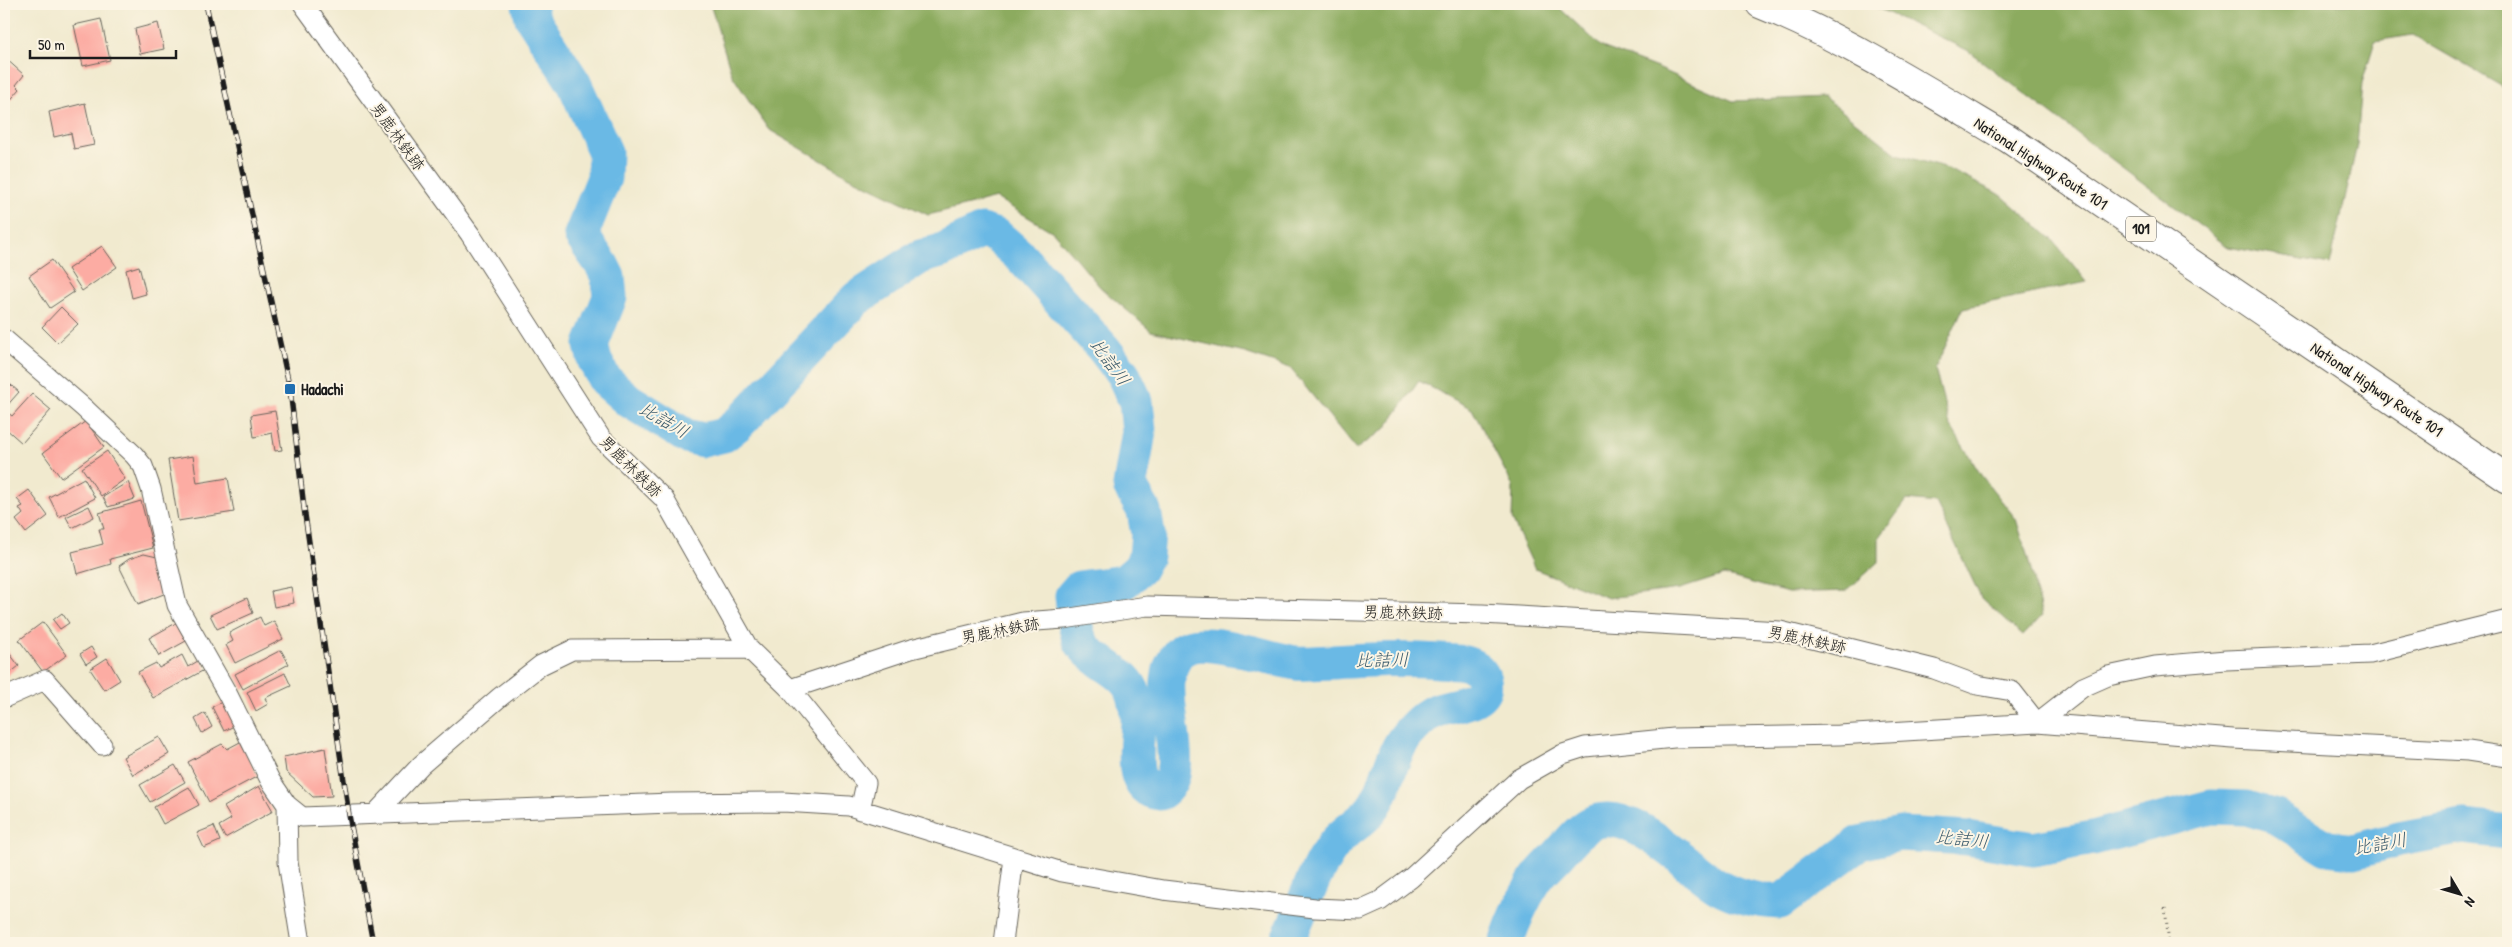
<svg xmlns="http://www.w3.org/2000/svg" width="2512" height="947" viewBox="0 0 2512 947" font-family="'Patrick Hand','Klee One',sans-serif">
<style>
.forest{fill:#8cab5f;stroke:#54643e}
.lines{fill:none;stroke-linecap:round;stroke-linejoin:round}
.river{stroke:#6ab9e5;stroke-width:35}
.building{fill:#fcaca3}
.minor-casing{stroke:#67645b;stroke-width:21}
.highway-casing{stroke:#67645b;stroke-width:30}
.path{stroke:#67645b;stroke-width:3;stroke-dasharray:1 4;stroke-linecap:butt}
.minor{stroke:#fff;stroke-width:19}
.highway{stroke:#fff;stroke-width:28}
.rail-casing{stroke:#1c1c1c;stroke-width:5.5}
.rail{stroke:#fcf5e5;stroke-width:4;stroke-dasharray:11;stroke-linecap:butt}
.poi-dot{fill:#1f6fb2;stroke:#fcf5e5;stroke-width:2}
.labels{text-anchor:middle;stroke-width:4;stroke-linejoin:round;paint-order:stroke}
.shield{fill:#fcf5e5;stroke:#5f5d58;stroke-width:1}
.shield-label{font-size:15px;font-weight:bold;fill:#1c1c1c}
.street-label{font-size:16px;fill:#1c1c1c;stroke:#fcf5e5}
.poi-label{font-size:16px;font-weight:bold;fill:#1c1c1c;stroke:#fcf5e5;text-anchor:start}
.water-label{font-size:18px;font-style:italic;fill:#3b5b6c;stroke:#fcf5e5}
</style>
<rect width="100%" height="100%" fill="#fcf5e5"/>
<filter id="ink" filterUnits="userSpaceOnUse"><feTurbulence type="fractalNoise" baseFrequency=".02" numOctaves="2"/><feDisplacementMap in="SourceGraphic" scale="10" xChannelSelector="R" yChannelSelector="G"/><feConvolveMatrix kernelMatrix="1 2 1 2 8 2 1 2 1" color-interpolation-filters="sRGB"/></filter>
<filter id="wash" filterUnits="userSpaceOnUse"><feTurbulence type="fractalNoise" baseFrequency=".0096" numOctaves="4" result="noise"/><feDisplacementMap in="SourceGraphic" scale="20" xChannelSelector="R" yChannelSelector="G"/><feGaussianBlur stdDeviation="1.12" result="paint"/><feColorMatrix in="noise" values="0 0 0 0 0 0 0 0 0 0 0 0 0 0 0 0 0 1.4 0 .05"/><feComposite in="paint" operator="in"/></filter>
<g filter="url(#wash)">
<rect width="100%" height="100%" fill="#f1eacf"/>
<path class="forest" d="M710,4H1407L1441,7L1444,4H1555L1602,47L1660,69L1733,101L1824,97L1897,154L1948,169L2001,195L2052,239L2087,282L1963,308L1935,369L1950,425L1981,475L2016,519L2028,558L2042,616L2023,636L1981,598L1936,503L1907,500L1879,538V562L1846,591L1788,593L1724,575L1680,589L1608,598L1535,569L1512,519L1513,486L1472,409L1419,381L1385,429L1356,449L1290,368L1245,353L1151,331L1101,288L1053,232L996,198L928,215L848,176L768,129L732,75Z
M1869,4H2508V90L2413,35L2375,41L2362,83L2357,145L2330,265L2228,247L1967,50Z"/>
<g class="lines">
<path class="river" d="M529,4L532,18L574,83L605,152L604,178L581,235L602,265L608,277L610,297L591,345L595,361L605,380L628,400L686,436L703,440L724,435L739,423L856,299L920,257L941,251L982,231L997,236L1021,257L1103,348L1123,374L1136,402L1139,431L1130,486L1144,511L1148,534L1146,556L1139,569L1124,582L1079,588L1072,596C1074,611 1074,636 1085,648C1099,665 1128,672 1134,695C1136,702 1138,710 1138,717C1139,740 1125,791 1160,793C1198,770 1145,683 1181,651C1200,633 1272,660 1296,663C1308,664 1321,662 1333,662C1369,660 1404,658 1439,661C1448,662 1459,661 1468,664C1475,666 1482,672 1484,680C1490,704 1449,705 1435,711C1424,716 1415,726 1407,735C1391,754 1389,780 1377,801C1366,822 1347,827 1334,844C1313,871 1302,912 1286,943
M1506,943C1513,922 1523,899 1535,881C1541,871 1552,862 1560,853C1569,843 1579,830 1590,824C1630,803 1687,868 1718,886C1737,897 1759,901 1780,902L1860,843L1900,834L1968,838L2033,849L2093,838L2211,807L2247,808L2276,817L2327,848L2354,851L2399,839L2463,827L2508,832"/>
</g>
<g id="blocks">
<path class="building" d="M101,19L110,60L83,66L74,25Z
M158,23L164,49L140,54L135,29Z
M4,57L24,75L16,85L20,89L7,104L4,102Z
M85,103L94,145L74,149L71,133L54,137L49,112Z
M102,246L117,267L82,291L68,269Z
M52,260L74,292L50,308L29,276Z
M139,266L146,294L132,298L126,270Z
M61,307L78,324L58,343L42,327Z
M4,379L19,392L4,409Z
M32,394L51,410L22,443L4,427V416L7,412L12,416Z
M275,411L282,450L275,451L272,433L254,437L251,415Z
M86,421L104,447L61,478L43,453Z
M107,451L125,479L101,496L82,468Z
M193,456L197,483L228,478L234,512L178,521L168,460Z
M84,478L95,498L59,517L49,497Z
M128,482L135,499L108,507L103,497Z
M29,490L48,516L26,533L16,520L23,514L19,508L23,506L17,499Z
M141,501L153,548L110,559L111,564L77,574L72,552L103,544L99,529H104L99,513Z
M89,506L94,517L72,528L66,517Z
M144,554L157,557L169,592L138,604L119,566L129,559Z
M291,587L294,603L274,607L271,591Z
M247,598L253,613L217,629L210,615Z
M62,613L69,623L60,629L53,620Z
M260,617L264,626L274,621L283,639L235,663L226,645L233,641L229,633Z
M43,622L67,655L43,672L19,640Z
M176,623L186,641L159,656L149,638Z
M4,646L19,666L4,678Z
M91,647L97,657L86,664L80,654Z
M281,650L289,664L243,689L235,674Z
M182,655L188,667L201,659L206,669L153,698L138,672L156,663L159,668Z
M107,658L120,680L104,690L90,669Z
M285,673L291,686L265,698L268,704L256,711L247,692Z
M224,701L236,725L224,731L212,707Z
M205,713L212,727L202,733L195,719Z
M159,737L169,754L133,775L123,757Z
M240,742L258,776L209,802L188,762L222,744L227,749Z
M325,748L332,796L313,797L286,772L284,757Z
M175,765L185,782L150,802L140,785Z
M259,786L273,811L225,838L219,826L231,819L224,807Z
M189,787L199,805L163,824L154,807Z
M214,826L220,841L204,848L197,833Z"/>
</g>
</g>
<g filter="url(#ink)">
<use href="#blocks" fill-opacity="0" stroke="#67645b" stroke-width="1"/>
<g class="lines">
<defs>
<path id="minor" d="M303,4L470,234L601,438L664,499L749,649L790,689L866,783L860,810
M4,339L84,408L134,455L143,466L151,489L177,605L228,695L270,780L287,805L302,817L671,803L783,802L849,806L1062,872L1163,890L1315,908L1360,910L1380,901L1411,878L1519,779L1563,754L1585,747L1674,738L1839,735L2037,723L2233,739L2468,751L2508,757
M790,689L911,649L1023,622L1064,619L1147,606L1482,614L1780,631L1934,669L1977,685L2012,691L2037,723
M4,698L45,680L102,745
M2037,723L2083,687L2108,676L2155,666L2226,660L2370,654L2508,620
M287,805L288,862L301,943
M375,814L421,765L500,697L541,665L572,650L749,649
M1003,943L1014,858"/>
<path id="highway" d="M1760,4C1844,38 1930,92 2009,139L2508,479"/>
</defs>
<use href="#minor" class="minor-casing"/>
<use href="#highway" class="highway-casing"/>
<path class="path" d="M2165,908L2169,943"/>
<use href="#minor" class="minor"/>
<use href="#highway" class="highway"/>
<defs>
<path id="rail" d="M206,4L290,389L304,508L349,815L373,943"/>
</defs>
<use href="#rail" class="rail-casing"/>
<use href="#rail" class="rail"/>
</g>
</g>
<rect class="poi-dot" x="284" y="383" width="12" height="12" rx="2.5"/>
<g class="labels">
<rect class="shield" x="2126" y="216.5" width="30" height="25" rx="4"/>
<g class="shield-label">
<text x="2141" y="234">101</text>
</g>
<g class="street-label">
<text transform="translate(398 136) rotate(54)" y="6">男鹿林鉄跡</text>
<text transform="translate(2041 163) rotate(33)" y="6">National Highway Route 101</text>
<text transform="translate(2377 389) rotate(34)" y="6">National Highway Route 101</text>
<text transform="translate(631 466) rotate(45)" y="6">男鹿林鉄跡</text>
<text transform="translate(1403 612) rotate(1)" y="6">男鹿林鉄跡</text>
<text transform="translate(1000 630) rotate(-11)" y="6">男鹿林鉄跡</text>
<text transform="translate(1807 639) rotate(12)" y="6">男鹿林鉄跡</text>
</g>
<g class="poi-label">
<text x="301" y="395">Hadachi</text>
</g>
<g class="water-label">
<text transform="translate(1110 362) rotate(54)" y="6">比詰川</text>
<text transform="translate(664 420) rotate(30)" y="6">比詰川</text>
<text transform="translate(1382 660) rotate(-1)" y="6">比詰川</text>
<text transform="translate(1962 839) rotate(6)" y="6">比詰川</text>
<text transform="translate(2380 844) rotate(-10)" y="6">比詰川</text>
</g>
</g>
<rect width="2512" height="947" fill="none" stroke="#fcf5e5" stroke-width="20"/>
<g transform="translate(2460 894) rotate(128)" stroke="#fcf5e5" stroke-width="4" paint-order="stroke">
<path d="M0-4L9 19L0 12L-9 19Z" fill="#1c1c1c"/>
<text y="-8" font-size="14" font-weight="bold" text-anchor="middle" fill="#1c1c1c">N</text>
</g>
<path d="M30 50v8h146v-8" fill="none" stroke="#1c1c1c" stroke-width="2.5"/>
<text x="38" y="50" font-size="15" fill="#1c1c1c" stroke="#fcf5e5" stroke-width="4" paint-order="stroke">50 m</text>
</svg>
